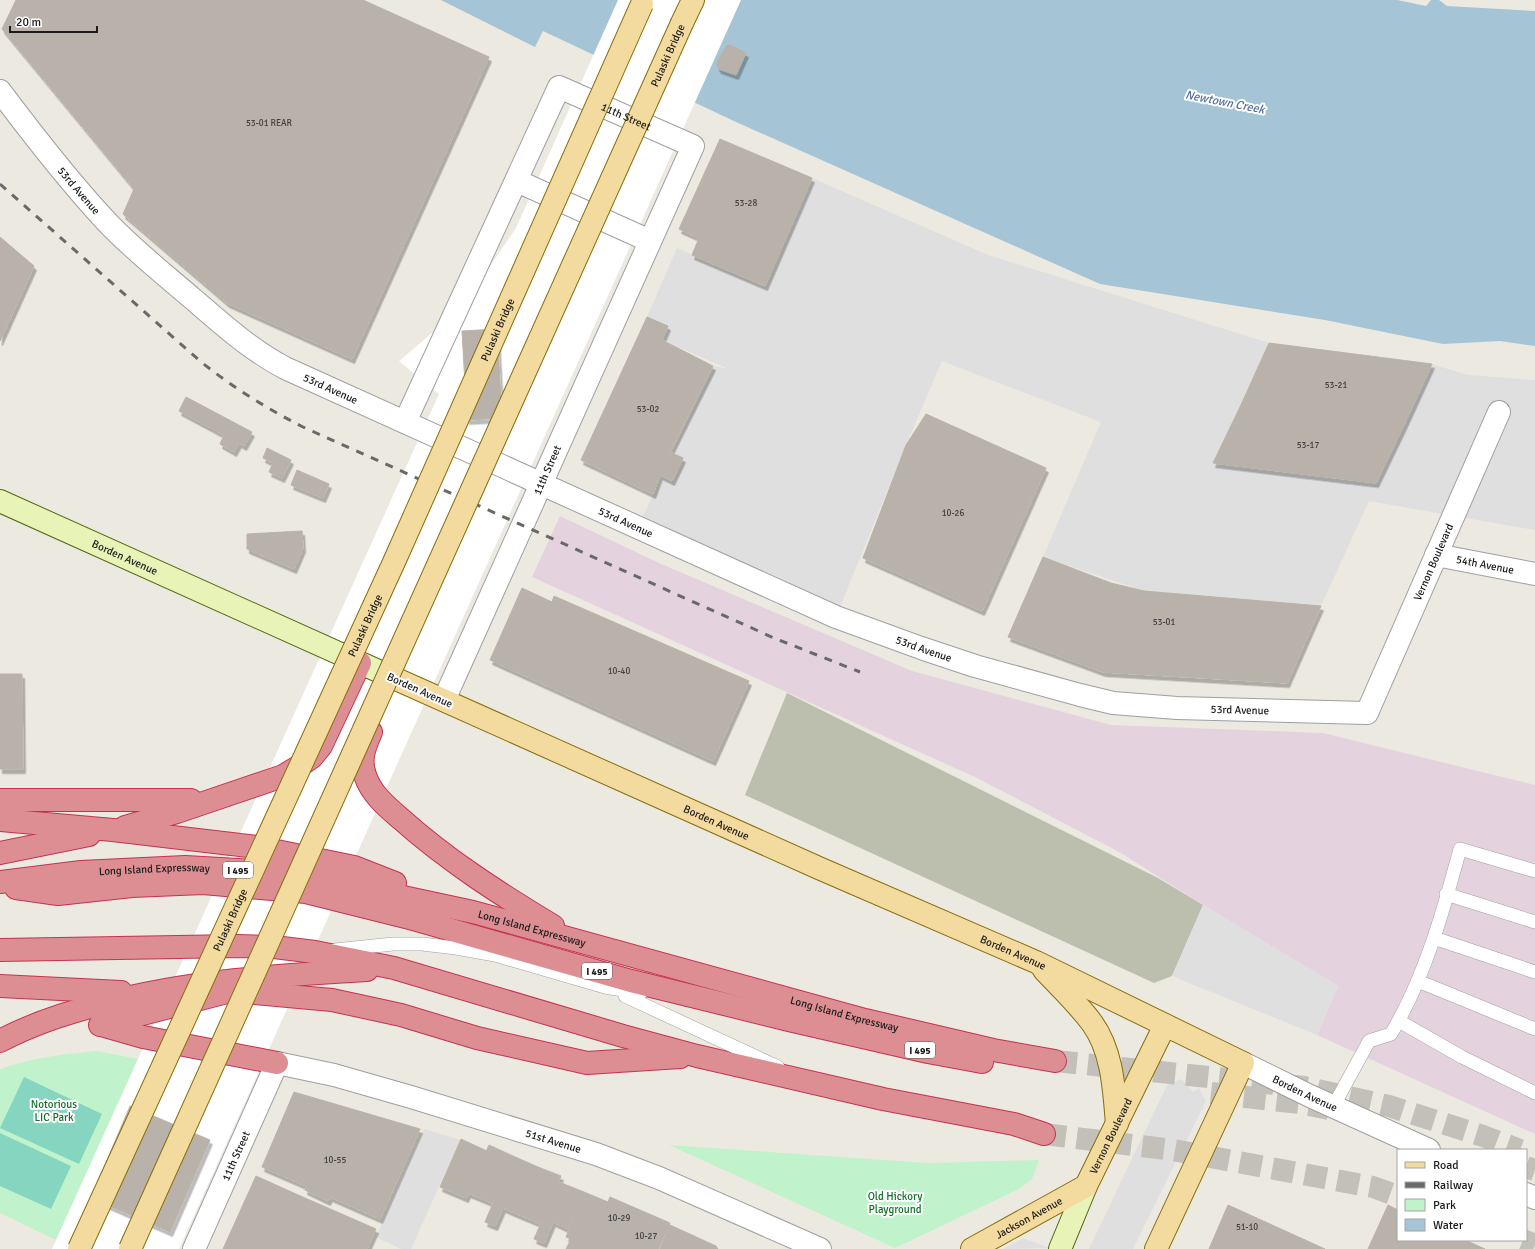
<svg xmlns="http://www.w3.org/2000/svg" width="1535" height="1249" viewBox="0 0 1535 1249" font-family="Signika,sans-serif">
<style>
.industrial{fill:#e4d3df}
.construction{fill:#bdbfae}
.park{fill:#c0f3cb}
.pitch{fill:#85d5c0}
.parking{fill:#dfdfdf}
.water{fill:#a5c4d6}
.pier{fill:#fff}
.building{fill:#b8b2ab;stroke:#bcb2a5;filter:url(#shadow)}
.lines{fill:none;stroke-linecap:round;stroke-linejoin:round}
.highway-tunnel{stroke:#c2c0b9;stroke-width:22;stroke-dasharray:22 11;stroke-linecap:butt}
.lane-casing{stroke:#9f9f9f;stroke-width:14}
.street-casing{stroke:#9f9f9f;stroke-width:24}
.secondary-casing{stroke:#51660e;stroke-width:24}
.primary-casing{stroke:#856d0c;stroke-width:24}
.highway-casing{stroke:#c53251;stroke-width:24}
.lane{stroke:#fff;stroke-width:13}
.street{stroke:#fff;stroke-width:22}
.secondary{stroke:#e8f3b8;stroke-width:22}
.primary{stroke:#f3da9f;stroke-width:22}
.highway{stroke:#dd8e93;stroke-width:22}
.rail{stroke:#696969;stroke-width:3;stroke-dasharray:8 8;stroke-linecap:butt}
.primary-bridge-casing{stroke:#856d0c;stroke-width:24;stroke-linecap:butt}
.primary-bridge{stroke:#f3da9f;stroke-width:22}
.labels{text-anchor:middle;stroke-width:4;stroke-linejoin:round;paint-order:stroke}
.number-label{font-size:9px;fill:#42413f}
.shield{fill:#fff;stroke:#5f5f5f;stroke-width:1}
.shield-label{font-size:10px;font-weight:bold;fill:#1b1b1b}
.street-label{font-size:11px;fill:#1b1b1b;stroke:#fff}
.park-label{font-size:11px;fill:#146e27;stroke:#fff}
.water-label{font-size:12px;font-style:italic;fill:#516ea1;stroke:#fff}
</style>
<defs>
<filter id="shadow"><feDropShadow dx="2.5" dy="4.5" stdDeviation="0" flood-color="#0004"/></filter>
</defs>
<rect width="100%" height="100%" fill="#ece9e1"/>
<path class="industrial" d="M560,516L659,563L912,671L1111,725L1323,733L1535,785V1134L1317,1035L1338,986L1203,905L1121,853L977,778L532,577Z"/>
<path class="construction" d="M787,693L1158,878L1203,905L1172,976L1154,983L745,795Z"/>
<path class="park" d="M97,1051L138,1059L56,1240L0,1213V1069C31,1058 64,1054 97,1051Z
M669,1145L928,1163L1039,1160L1032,1179L1019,1189L895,1248Z"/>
<path class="pitch" d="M24,1077L102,1114L79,1164L0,1128Z
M0,1133L71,1166L51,1209L0,1186Z"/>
<path class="parking" d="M812,178L988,255L1269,343L1214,463L1376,483L1432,364L1468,375L1535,380V530L1369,501L1321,606L1144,591L1043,557L1101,422L942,361L906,445L836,617L638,527L713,366L729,369L662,340L647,317L677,248L765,286Z
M1203,905L1338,986L1317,1035L1172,976Z
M1181,1079L1193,1092L1199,1088L1206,1101L1133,1249H1089L1167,1085Z
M424,1129L460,1140L411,1249H401L376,1237Z
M1023,1238L1049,1248L1003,1249Z"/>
<path class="water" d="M441,0H1397L1426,6L1431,0H1439L1447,6L1535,11V346L1500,341L1443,344L1325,320L1100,284L736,122L543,31L535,47Z"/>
<path class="pier" d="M618,0H741L179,1249H52L439,394L399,361L444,323L482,278L516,228Z"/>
<path class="building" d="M16,0H363L489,57L352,359L227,303L123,214L134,189L2,29Z
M727,45H730L746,53L736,75L719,69L717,66V62Z
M720,139L812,178L765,286L692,255L699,238L679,229Z
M0,237L34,266L0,341Z
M647,317L668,326L662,340L713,366L670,452L683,458L672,481L660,475L653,494L581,460Z
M497,329L502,418L467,420L462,331Z
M1269,343L1432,364L1403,427L1240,407Z
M186,397L252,432L244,446L239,443L234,452L220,444L224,435L179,411Z
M1240,407L1403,427L1376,483L1213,463Z
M926,414L1046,468L982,611L863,558L906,445Z
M267,448L291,460L282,478L269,472L273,463L263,458Z
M297,470L329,484L323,498L291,485Z
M302,531L303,548L294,569L247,549V534Z
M1043,557L1111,583L1144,591L1321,606L1287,683L1103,672L1008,637Z
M522,588L552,602L554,596L749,681L713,761L490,660Z
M0,674H22L23,769H0Z
M294,1092L420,1129L380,1219L330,1197L328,1201L305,1190L306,1186L262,1167Z
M130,1106L210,1140L170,1232L91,1198Z
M461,1139L487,1151L466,1198L440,1187Z
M489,1145L513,1156L492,1203L468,1193Z
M513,1156L538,1167L517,1214L503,1208L495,1226L485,1222Z
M538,1167L561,1176L541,1224L517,1214Z
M256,1176L296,1194L271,1249H223Z
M559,1182L584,1192L568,1229L553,1222L544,1243L534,1239Z
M584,1192L608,1202L598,1226L601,1229L592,1249H566L571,1239L566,1237Z
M296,1194L376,1229L367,1249H271Z
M610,1197L640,1210L623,1249H592L601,1229L598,1226Z
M1228,1205L1325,1249H1209Z
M1388,1205L1398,1210V1240H1465L1485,1249H1368Z
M640,1210L670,1223L658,1249H623Z
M670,1225L716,1246L718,1249H660Z"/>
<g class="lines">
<path class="highway-tunnel" d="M1055,1061L1304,1087L1389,1106L1483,1136L1520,1150
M1211,1093L1299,1103L1329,1109
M1044,1134L1173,1150L1373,1187L1398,1196
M1526,1167L1535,1170
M1523,1240L1535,1245"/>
<defs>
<path id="lane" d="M1446,894L1535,922
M1434,938L1535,972
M335,950L393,944H422L456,948L495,955L605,987L641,993
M1418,981L1535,1029
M625,996L778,1067
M1399,1021L1462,1057L1535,1093
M1333,1107L1369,1041L1391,1034C1425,977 1443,912 1460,849L1535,871"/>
<g id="street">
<path id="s1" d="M0,91C33,135 68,180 105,220C132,249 164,274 193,299C223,325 251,350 285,368L836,617L921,648L975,666L1080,695L1113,703L1177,708L1367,713L1499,412"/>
<path d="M517,181L650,241"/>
<path id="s2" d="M405,422L559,87L693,146L444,700"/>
<path id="s3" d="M1436,555L1535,574"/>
<path id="s4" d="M1243,1063L1310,1096L1429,1150"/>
<path d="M1526,1194L1535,1198"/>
<path id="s5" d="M194,1249L277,1063L334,1075L411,1097L596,1154L659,1178L820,1249"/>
</g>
<g id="secondary">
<path id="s6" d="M0,501L396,679"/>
<path d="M1060,1249L1086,1186"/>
</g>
<g id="primary">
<path d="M682,23L693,0"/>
<path id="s7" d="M396,679L821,869L1036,962L1243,1063L1156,1249"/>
<path d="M1044,970C1060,987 1078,1004 1092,1023C1113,1052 1114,1090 1117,1124"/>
<path id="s8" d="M972,1249L1086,1186L1165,1025"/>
</g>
<g id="highway">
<path d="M371,732C365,746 359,759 365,775C371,794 387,807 401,819C448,861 500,894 553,926"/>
<path d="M0,800H191"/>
<path d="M0,820L113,830L257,847L354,867L395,883"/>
<path d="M125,827L177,812L283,776L298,767L312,757L321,746L360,663"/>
<path d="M0,853L89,835"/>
<path id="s9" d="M0,882L81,872L185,867L272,872L319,879L473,912L865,1020L993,1050L1055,1061"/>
<path d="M16,888L58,894L132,886L203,883L306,892L406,917L631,981L789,1020L928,1052L982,1062"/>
<path d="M0,950L237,946L274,947L315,952L394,968L623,1036L697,1056L883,1099L1014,1124L1044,1134"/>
<path d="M0,986L121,992"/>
<path d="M100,1025L231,991L332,1000L401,1015L477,1038L587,1063L680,1057"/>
<path d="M101,1025L143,1037L277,1063"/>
<path d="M0,1041C34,1023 65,1013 102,1004C189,981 278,975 367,970"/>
</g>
</defs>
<use href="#lane" class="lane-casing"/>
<use href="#street" class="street-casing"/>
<use href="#secondary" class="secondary-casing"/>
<use href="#primary" class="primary-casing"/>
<use href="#highway" class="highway-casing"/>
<use href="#lane" class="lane"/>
<use href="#street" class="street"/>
<use href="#secondary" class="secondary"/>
<use href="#primary" class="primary"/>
<use href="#highway" class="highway"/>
<path class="rail" d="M0,184L200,361C232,387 266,408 303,427L774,638L860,672"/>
<defs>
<g id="primary-bridge">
<path id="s10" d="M79,1249L394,562L642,4"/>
<path id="s11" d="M130,1249L682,23"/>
</g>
</defs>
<use href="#primary-bridge" class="primary-bridge-casing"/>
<use href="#primary-bridge" class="primary-bridge"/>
</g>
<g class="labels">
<g class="number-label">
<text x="269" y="126">53-01 REAR</text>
<text x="746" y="206">53-28</text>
<text x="1336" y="388">53-21</text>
<text x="648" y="412">53-02</text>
<text x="1308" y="448">53-17</text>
<text x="953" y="516">10-26</text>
<text x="1164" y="625">53-01</text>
<text x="619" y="674">10-40</text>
<text x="335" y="1163">10-55</text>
<text x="619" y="1221">10-29</text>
<text x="1247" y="1230">51-10</text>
<text x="646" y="1239">10-27</text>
</g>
<g class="shield">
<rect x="223" y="862" width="30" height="16" rx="3"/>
<rect x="582" y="963" width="30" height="16" rx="3"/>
<rect x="905" y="1042" width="30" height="16" rx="3"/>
</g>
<g class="shield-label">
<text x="238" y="874">I 495</text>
<text x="597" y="975">I 495</text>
<text x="920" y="1054">I 495</text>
</g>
<g class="street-label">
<text dy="4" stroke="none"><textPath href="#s11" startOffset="1309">Pulaski Bridge</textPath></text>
<text dy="4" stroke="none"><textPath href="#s2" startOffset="442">11th Street</textPath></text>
<text dy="4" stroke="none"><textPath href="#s1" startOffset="127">53rd Avenue</textPath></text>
<text dy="4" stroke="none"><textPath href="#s10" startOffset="1010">Pulaski Bridge</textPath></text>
<text dy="4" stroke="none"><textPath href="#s1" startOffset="450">53rd Avenue</textPath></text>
<text transform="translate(547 470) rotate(-66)" y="4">11th Street</text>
<text dy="4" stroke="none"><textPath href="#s1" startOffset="774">53rd Avenue</textPath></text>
<text dy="4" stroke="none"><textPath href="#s6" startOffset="137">Borden Avenue</textPath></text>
<text dy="4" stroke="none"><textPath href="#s1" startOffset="1714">Vernon Boulevard</textPath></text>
<text dy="4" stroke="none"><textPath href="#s3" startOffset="50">54th Avenue</textPath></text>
<text dy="4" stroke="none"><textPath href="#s10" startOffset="686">Pulaski Bridge</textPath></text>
<text dy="4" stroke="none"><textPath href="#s1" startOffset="1098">53rd Avenue</textPath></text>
<text transform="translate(420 690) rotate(24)" y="4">Borden Avenue</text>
<text dy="4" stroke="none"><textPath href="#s1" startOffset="1422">53rd Avenue</textPath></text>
<text dy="4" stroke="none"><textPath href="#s7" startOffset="351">Borden Avenue</textPath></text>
<text dy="4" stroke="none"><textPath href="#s9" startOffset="155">Long Island Expressway</textPath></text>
<text dy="4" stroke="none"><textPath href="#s10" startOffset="362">Pulaski Bridge</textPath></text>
<text dy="4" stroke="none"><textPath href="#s9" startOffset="539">Long Island Expressway</textPath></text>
<text dy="4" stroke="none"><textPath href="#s7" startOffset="675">Borden Avenue</textPath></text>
<text dy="4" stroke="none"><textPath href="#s9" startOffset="863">Long Island Expressway</textPath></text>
<text dy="4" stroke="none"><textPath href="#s4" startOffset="69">Borden Avenue</textPath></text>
<text dy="4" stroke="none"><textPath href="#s8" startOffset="186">Vernon Boulevard</textPath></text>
<text dy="4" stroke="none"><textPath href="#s5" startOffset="491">51st Avenue</textPath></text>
<text dy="4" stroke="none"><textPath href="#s5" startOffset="102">11th Street</textPath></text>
<text dy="4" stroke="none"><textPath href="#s8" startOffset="65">Jackson Avenue</textPath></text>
</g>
<g class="park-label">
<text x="54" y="1108">Notorious<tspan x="54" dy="13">LIC Park</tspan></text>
<text x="895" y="1200">Old Hickory<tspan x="895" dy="13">Playground</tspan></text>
</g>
<g class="water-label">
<text transform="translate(1225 102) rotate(11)" y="4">Newtown Creek</text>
</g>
</g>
<rect x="1397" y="1149" width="130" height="92" fill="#ffffff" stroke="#a4a4a4"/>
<rect x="1405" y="1162" width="20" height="6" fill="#f3da9f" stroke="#a4a4a4"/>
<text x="1433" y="1169" font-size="12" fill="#1b1b1b">Road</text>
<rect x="1405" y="1182" width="20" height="6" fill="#696969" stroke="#a4a4a4"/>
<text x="1433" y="1189" font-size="12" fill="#1b1b1b">Railway</text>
<rect x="1405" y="1199" width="20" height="12" fill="#c0f3cb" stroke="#a4a4a4"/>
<text x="1433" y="1209" font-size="12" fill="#1b1b1b">Park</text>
<rect x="1405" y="1219" width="20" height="12" fill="#a5c4d6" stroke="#a4a4a4"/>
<text x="1433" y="1229" font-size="12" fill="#1b1b1b">Water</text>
<path d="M10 26v6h87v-6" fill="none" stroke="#1b1b1b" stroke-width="2"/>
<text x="16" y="26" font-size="12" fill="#1b1b1b" stroke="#ffffff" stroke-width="3" paint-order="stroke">20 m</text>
</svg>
